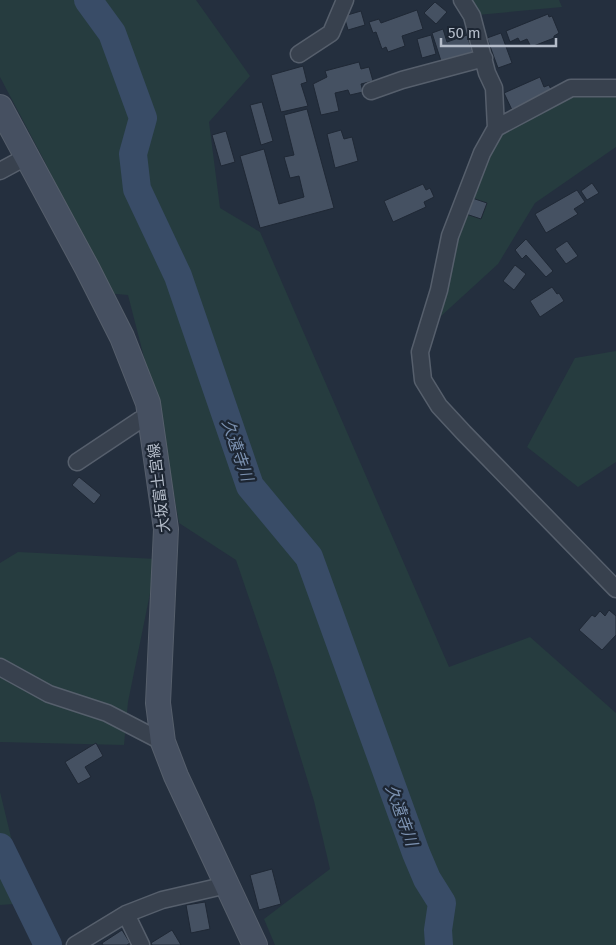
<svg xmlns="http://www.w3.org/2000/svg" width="616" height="945" viewBox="0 0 616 945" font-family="'Fira Sans','Noto Sans JP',sans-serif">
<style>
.green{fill:#263c3f}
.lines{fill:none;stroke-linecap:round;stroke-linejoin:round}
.river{stroke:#394c67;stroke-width:28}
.building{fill:#455162;stroke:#1f2835}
.minor-casing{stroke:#565f6c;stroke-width:19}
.secondary-casing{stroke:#565f6c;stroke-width:26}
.minor{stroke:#38414e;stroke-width:16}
.secondary{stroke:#465061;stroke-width:24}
.labels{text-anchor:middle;stroke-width:4.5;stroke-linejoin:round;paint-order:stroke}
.street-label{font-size:15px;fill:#b4bcc9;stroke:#1d2633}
.water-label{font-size:16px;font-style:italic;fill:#7c92b1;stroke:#1d2633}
</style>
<rect width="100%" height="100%" fill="#242f3e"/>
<path class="green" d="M0,0H196L250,76L209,122L220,208L260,232L449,667L530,637L616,713V945H275L264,919L330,869L314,801L273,668L236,560L179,523L163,431L128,295L106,293L45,162L0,77Z
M463,0H559L562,7L477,15Z
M571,88L616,91V147L535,203L498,264L440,317L450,236L494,132Z
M616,351V462L578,487L527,447L575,358Z
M18,552L157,559L128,702L124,745L0,742V563Z
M0,792L27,903L0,905Z"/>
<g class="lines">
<path class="river" d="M88,0L112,33L143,118L133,154L137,189L178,276L250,486L309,557L416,853L427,879L442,903L438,930L439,945
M0,847L48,945"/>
</g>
<path class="building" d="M435,2L447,12L436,24L424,13Z
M417,10L423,29L402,36L405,46L388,52L386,47L382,49L376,32L373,33L369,22L379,19L381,23Z
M361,11L365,25L348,30L344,16Z
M548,14L549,17L552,16L559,33L554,36V38L531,47L527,39L520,42L518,38L510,42L506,31Z
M443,29L447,42L467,35L473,54L442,64L432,33Z
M501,33L512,63L498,68L487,38Z
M431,35L436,54L422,58L417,39Z
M359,62L361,69L369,67L373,81L361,84L363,92L350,95L348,90L335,93L339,111L321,115L313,84L327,77L325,71Z
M303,66L307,82L301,84L308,106L281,112L271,75Z
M540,77L544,87L549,85L552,92L512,110L504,93Z
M262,102L273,141L261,145L250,105Z
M307,109L334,208L260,228L240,156L264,149L279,204L304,197L299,176L290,178L284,157L294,155L284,115Z
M341,130L344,139L352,137L358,161L335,168L327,134Z
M226,131L235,162L221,166L212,135Z
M592,183L599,193L587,200L581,191Z
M423,184L426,190L430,188L434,197L424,202L426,207L393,222L384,201Z
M577,190L585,202L574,209L578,214L546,233L535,214Z
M472,198L487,203L481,219L466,214Z
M526,239L553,271L546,277L526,255L522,259L515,250Z
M567,241L578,256L566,264L555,249Z
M515,265L526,274L514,290L503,281Z
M552,287L557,294L559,293L564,301L540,317L530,301Z
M79,477L101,495L94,504L72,485Z
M609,610L616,616V635L602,650L579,630L592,615L595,617L600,611L605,616Z
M96,743L103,756L85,767L91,777L78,784L65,762Z
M272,869L281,904L259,910L250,875Z
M205,902L210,929L191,933L186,905Z
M122,930L130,943L127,945H103L102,943Z
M172,930L181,945H152L151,943Z"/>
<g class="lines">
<defs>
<path id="minor" d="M462,0L472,16L487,73L494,88L496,128L482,153L450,236L439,290L420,352L423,380L439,406L464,433L616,589
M299,54L331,33L345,0
M371,91L402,80L484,58
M496,128L571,88H616
M0,171L26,157
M77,462L140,420L150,416
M0,667L49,694L107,713L163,742
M126,914L141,945
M75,945L126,914L162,900L227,885"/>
<path id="secondary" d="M0,107L87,268L122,337L148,403L166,529L158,703L163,742L176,776L255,945"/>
</defs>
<use href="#minor" class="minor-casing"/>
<use href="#secondary" class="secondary-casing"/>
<use href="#minor" class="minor"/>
<use href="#secondary" class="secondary"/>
</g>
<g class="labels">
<g class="street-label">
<text transform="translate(159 488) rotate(-97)" y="5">大坂富士宮線</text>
</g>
<g class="water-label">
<text transform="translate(238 450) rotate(71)" y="6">久遠寺川</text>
<text transform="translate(402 815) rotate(70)" y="6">久遠寺川</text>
</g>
</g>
<path d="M441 38v8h115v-8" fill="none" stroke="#b4bcc9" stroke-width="2.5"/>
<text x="448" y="38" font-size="15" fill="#b4bcc9" stroke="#1d2633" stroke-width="4" paint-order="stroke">50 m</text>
</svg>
